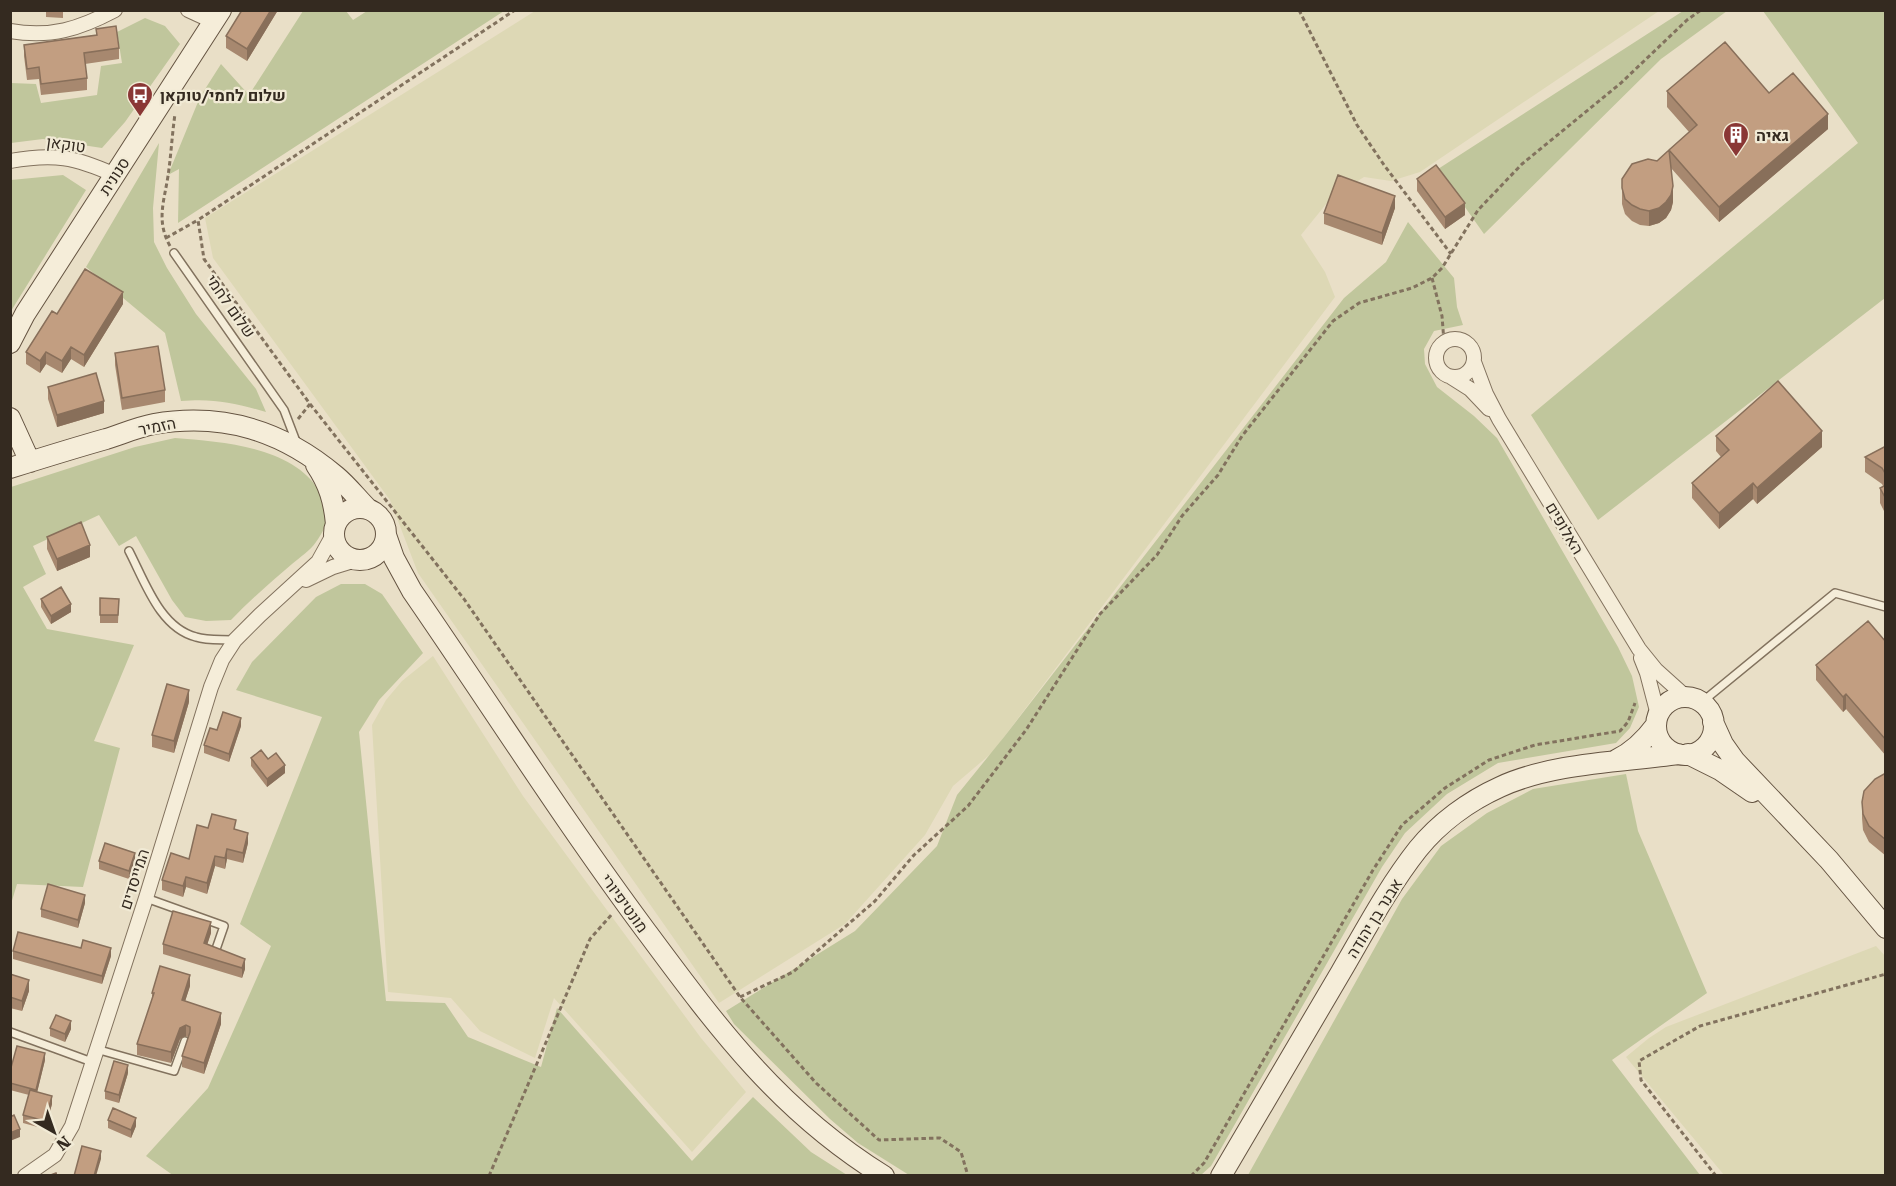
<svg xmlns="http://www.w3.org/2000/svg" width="1896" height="1186" viewBox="0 0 1896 1186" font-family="'Roboto Serif',Heebo,serif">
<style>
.farmland{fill:#ddd8b5}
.green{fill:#c0c69c}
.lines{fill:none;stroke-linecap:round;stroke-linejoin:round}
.lane-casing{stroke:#82725e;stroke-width:10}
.street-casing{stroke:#82725e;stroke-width:16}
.secondary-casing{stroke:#645341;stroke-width:22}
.path{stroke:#82725e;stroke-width:3;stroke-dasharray:4.5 3;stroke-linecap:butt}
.lane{stroke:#f5edd9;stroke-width:7}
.street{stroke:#f5edd9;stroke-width:14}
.secondary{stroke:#f5edd9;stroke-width:20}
.wall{fill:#a7886f}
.shaded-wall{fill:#886f5a}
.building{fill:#c29e81;stroke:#886f5a;stroke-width:1.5}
.labels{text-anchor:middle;stroke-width:4.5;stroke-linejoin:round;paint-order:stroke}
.poi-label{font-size:16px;font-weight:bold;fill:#342a20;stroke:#f1ead5;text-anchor:start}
.street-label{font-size:16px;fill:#342a20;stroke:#f1ead5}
</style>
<rect width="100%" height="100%" fill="#e9dfc7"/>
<path class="farmland" d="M535,11H1659L1420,172L1391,181L1364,177L1331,198L1301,235L1325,272L1335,297L1004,737L994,751L953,786L925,835L845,924L719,1003L418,573L390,500L213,258L205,218Z
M433,656L523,796L701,1038L746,1092L692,1152L554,998L535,1058L480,1031L451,998L388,992L372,725L386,700L402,681Z
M1876,946L1886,957L1885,1175H1724L1626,1057L1649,1038L1666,1027Z"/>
<path class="green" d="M303,11H346L353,20L367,11H504L178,223L179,169L168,175L200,97L221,64L249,95Z
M1683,11H1727L1661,59L1484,234L1438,169Z
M1763,11H1885V298L1598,520L1531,415L1858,143Z
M145,18L165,26L180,44L125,122L102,148L43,139L11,143V83L36,84L41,103L97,95L101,66L122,63L117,32Z
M159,143L153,208L154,242L167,268L196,314L256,389L266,412C235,403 214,398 181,401L165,333L86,267Z
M63,175L86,190L11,311V180Z
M1408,222L1454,278L1457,307L1463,325L1434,331L1424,349L1425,364L1437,387L1474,416L1497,438L1618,647L1632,676L1639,707L1630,728L1616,743L1498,763L1447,794L1405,833L1382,867L1211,1166L1201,1175H909L858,1143L830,1119L734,1024L726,1011L855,931L937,846L957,795L1004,737L1344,298L1386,262Z
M175,438C222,442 293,446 320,492C332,511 329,524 316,542C310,551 300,557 292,564C271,582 250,600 231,620L206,621L185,617L172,600L136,536L119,546L99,515L33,546L46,574L23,587L47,629L134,645L94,741L120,748L83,887L17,884L11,904V487L135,447Z
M341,584H365L382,594L423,653L379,700L359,732L386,1001L445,1003L468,1037L541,1067L557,1008L692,1161L753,1097L811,1152L847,1175L174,1176L146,1156L208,1088L271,946L240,924L322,717L236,690L252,662L316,597Z
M1626,774L1638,831L1707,993L1612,1060L1700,1175H1248L1402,899L1441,846L1487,813L1533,789Z"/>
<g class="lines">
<defs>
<path id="lane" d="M174,253L284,410L297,444
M129,551C145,582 160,628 196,637C208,641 222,639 234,640
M1702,702L1835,593L1886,607
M146,898L224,926L215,952
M10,1032L92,1062
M96,1049L174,1071L185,1041"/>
<path id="street" d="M188,10L214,22
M10,31C51,38 79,29 115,10
M10,161C54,153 75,157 115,175
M1436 358a19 19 0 1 1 38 0a19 19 0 1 1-38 0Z
M1474,362L1486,394L1499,419L1639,649L1656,670L1686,697
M1451,377L1470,389L1489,409
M306,580L333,567L359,559
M1641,658L1647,673L1658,715
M25,1176L55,1155L72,1126L146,898L211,687L222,660L235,640L260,615L318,562L334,533"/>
<path id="secondary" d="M10,343L25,314L221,10
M10,418L30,462
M316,465C329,484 334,502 336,524
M10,468C42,458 74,448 106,439C122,434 138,427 154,424C224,412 283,431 336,476C348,486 357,498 368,509
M334 534a26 26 0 1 1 52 0a26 26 0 1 1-52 0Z
M386,535L394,558L412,591C490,704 564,821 646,931C718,1028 779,1111 884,1176
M1656 726a29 29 0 1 1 58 0a29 29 0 1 1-58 0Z
M1713,722L1723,744L1735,761L1829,860L1886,928
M1688,754L1720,770L1752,792
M1616,760C1633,752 1645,740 1656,725
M1221,1176C1261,1108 1301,1040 1341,972C1365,931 1388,887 1418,849C1439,823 1469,801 1500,787C1551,763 1622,762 1678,754"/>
</defs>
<use href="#lane" class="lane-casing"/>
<use href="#street" class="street-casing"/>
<use href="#secondary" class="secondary-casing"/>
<path class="path" d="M1299,10L1357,125L1384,165L1451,254
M166,238L198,220
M170,246C156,221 164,202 168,176C171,156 172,135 175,114
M1432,278L1442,316L1444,342
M310,404L464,599L740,997L816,1083L879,1140L940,1138L961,1152L968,1176
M298,419L310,404L204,259L198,220L515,10
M740,997L793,972L875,901L914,855L968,806L1026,730L1100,614L1157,555L1182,516L1218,475L1242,436L1333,321L1359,303L1412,288L1432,278L1442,268L1478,210L1522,164L1621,83L1687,20L1701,10
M489,1176L590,939L613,913
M1191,1176L1204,1163L1373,870L1402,825L1445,788L1489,760L1535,745L1620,731L1628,722L1635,703
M1716,1176L1641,1080L1639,1061L1700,1026L1886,974"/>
<use href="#lane" class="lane"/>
<use href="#street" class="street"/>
<use href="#secondary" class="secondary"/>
</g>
<path class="wall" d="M46,10H63V18L46,17Z
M242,10H278L247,61L226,48V36Z
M96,29L119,48V59L85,64L87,78V90L41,95L39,79L27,80L24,56V45L96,35Z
M1667,91L1828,129L1719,222L1671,168L1673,202L1671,210L1666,218L1659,223L1649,226L1640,225L1632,221L1625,214L1622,204V179L1657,161L1689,132L1667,107Z
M1417,179L1465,215L1445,229L1417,191Z
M1395,208L1382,245L1324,224V213Z
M123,304L84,367L71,359L62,373L46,364L40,373L26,364V352L57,314Z
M115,353L165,390V402L122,410L115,365Z
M48,387L104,413L57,427L48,399Z
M1716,436L1822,447L1757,504L1753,499L1719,529L1692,498V483L1721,457L1716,451Z
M1886,446V515L1880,503V488L1883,486L1882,484L1865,472V457Z
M47,537L90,557L57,571L47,549Z
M100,598L119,599L118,623H100Z
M41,599L71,612L51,624L41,607Z
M1886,642V756L1846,709L1843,712L1816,680V665Z
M189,702L174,753L152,747V735Z
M241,726L229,762L204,753V745L217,730Z
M251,758L268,759L285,773L267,787L251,766Z
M1886,774V856L1869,842L1863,830L1862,818V802Z
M208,828L236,829L248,843L243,863L227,859L225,869L215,866L207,894L186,887L183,897L162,890V880L189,859Z
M99,861H135L129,879L99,869Z
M85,903L78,928L41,917V909Z
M211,933L207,945L245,969L242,978L163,954V944Z
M81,948L111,956L102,984L13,959V951Z
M10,974L29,991L22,1011L10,1008Z
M190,986L185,1001L221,1024L204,1074L182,1067V1056L188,1037L186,1036L180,1039L171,1063L137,1055V1044L152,999V993Z
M50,1028L71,1029L65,1042L50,1036Z
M45,1060L37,1092L52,1104L45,1129L23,1123V1115L29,1095L10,1090V1071Z
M128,1073L119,1103L105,1099V1091Z
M108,1120L136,1126L131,1138L108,1128Z"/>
<path class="shaded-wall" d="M271,10H278L247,61V49Z
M1828,114V129L1719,222V207Z
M1673,186V202L1671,210L1666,218L1659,223L1649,226V211Z
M1395,196V208L1382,245V233Z
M1465,203V215L1445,229V217Z
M123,292V304L84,367V355Z
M71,347V359L62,373V361Z
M46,352V364L40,373V361Z
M104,401V413L57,427V415Z
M1822,431V447L1757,504V488Z
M1753,483V499L1719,529V513Z
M90,545V557L57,571V559Z
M71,604V612L51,624V616Z
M189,690V702L174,753V741Z
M1846,694V709L1843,712V697Z
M241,718V726L229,762V754Z
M285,765V773L267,787V779Z
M248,833V843L243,863V853Z
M227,849V859L225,869V858Z
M135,853V861L129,879V871Z
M215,856V866L207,894V883Z
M186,877V887L183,897V886Z
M85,895V903L78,928V920Z
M211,922V933L204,954V943Z
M111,948V956L102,984V976Z
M245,959V969L242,978V968Z
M190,975V986L182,1011V1000Z
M29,980V991L22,1011V1001Z
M221,1013V1024L204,1074V1063Z
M71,1021V1029L65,1042V1034Z
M186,1025V1036L180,1039L171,1063V1052L180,1028Z
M45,1053V1060L36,1097V1090Z
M128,1065V1073L119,1103V1095Z
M52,1096V1104L45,1129V1121Z
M136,1118V1126L131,1138V1130Z
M20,1129V1137L10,1141V1133Z
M101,1151V1159L96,1176H94Z"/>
<path class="building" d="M242,10H271L247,49L226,36Z
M116,26L119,48L84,53L87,78L41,84L39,67L27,69L24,45L97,35L96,29Z
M1725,42L1769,93L1793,73L1828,114L1719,207L1669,150L1697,125L1667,91Z
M1669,150L1673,186L1671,195L1666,202L1659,208L1649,211L1640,209L1632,205L1625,199L1622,188V179L1632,164L1648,159L1657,161Z
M1436,165L1465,203L1445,217L1417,179Z
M1338,175L1395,196L1382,233L1324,213Z
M85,269L123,292L84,355L71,347L62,361L46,352L40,361L26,352L52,311L57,314Z
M158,346L165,390L122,398L115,353Z
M96,373L104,401L57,415L48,387Z
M1778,381L1822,431L1757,488L1753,483L1719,513L1692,483L1729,450L1716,436Z
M1886,446V475L1882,468L1865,457Z
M1886,485V499L1880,488Z
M81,522L90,545L57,559L47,537Z
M61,587L71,604L51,616L41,599Z
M100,598L119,599L118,615H100Z
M1868,621L1886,642V740L1846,694L1843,697L1816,665Z
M167,684L189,690L174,741L152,735Z
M223,712L241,718L229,754L204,745L210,728L217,730Z
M261,750L268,759L276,753L285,765L267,779L251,758Z
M1884,774H1886V840L1869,826L1863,814L1862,802L1864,791L1875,779Z
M212,814L236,820L234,829L248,833L243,853L227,849L225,858L215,856L207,883L186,877L183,886L162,880L171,853L189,859L197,825L208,828Z
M105,843L135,853L129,871L99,861Z
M48,884L85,895L78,920L41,909Z
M173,911L211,922L204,943L245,959L242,968L163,944Z
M18,932L81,948L83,940L111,948L102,976L13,951Z
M160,966L190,975L182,1000L221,1013L204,1063L182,1056L190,1032V1027L186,1025L180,1028L171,1052L137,1044L154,993H152Z
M10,974L29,980L22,1001L10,997Z
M56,1015L71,1021L65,1034L50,1028Z
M17,1046L45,1053L36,1090L10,1083V1071Z
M114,1061L128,1065L119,1095L105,1091Z
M30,1090L52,1096L45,1121L23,1115Z
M113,1108L136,1118L131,1130L108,1120Z
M14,1115L20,1129L10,1133V1117Z
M82,1146L101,1151L94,1176H74Z
M56,1173L57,1176H48Z"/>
<defs>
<symbol id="bus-pin" viewBox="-11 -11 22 30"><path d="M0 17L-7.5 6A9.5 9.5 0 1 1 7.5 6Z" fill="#8a3735" stroke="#f1ead5"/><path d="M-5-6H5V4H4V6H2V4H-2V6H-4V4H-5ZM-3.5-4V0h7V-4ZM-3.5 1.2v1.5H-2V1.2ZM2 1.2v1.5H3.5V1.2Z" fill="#fff"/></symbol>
<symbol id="building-pin" viewBox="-11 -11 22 30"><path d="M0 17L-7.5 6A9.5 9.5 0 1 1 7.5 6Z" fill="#8a3735" stroke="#f1ead5"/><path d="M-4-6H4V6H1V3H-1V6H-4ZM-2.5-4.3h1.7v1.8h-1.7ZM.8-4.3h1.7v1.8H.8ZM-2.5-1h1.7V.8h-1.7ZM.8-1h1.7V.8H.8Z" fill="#fff"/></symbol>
</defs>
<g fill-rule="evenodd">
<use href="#bus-pin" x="125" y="80" width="30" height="40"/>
<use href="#building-pin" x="1721" y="120" width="30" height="40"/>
</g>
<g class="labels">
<g class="poi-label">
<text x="160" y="101">שלום לחמי/טוקאן</text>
<text x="1756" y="141">גאיה</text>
</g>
<g class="street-label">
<text transform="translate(66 144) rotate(8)" y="6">טוקאן</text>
<text transform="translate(114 176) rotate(-57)" y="6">סנונית</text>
<text transform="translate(231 306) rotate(55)" y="6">שלום לחמי</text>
<text transform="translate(157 426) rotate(-11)" y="6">הזמיר</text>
<text transform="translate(1565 528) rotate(59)" y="6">האלופים</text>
<text transform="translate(134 879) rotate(-72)" y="6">המייסדים</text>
<text transform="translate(625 903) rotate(54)" y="6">מונטיפיורי</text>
<text transform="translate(1374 918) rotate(-58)" y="6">אבנר בן יהודה</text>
</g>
</g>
<rect width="1896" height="1186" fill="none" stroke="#342a20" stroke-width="24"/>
<g transform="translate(54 1132) rotate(140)" stroke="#f1ead5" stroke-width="4.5" paint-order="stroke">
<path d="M0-4.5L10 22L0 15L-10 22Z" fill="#342a20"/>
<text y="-9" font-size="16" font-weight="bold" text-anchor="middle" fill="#342a20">N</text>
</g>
</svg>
